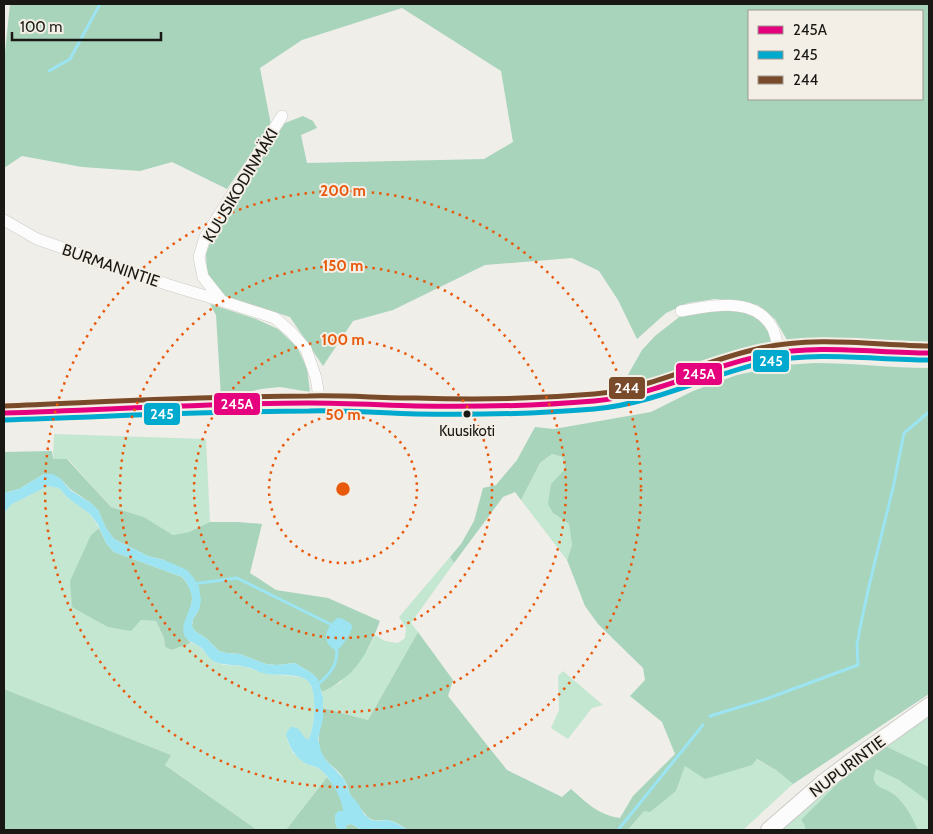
<svg xmlns="http://www.w3.org/2000/svg" width="933" height="834" viewBox="0 0 933 834" font-family="Cabin,sans-serif">
<style>
.green{fill:#c4e7d2}
.forest{fill:#a7d4bb;fill-rule:evenodd}
.water{fill:#9de4f2}
.lines{fill:none;stroke-linecap:round;stroke-linejoin:round}
.stream{stroke:#9de4f2;stroke-width:3}
.street-casing{stroke:#cbcac6;stroke-width:12}
.secondary-casing{stroke:#cbcac6;stroke-width:18}
.street{stroke:#fdfcfc;stroke-width:11}
.secondary{stroke:#fdfcfc;stroke-width:16}
.bus-1-casing{stroke:#f3efe6;stroke-width:9}
.bus-2-casing{stroke:#f3efe6;stroke-width:9}
.bus-3-casing{stroke:#f3efe6;stroke-width:9}
.bus-1{stroke:#e5007d;stroke-width:5}
.bus-2{stroke:#00a9ce;stroke-width:5}
.bus-3{stroke:#7a4b2a;stroke-width:5}
.ring{fill:none;stroke:#e8590c;stroke-width:2.5;stroke-dasharray:2.5 5}
.bus-dot{fill:#191815;stroke:#f3efe6;stroke-width:2}
.labels{text-anchor:middle;stroke-width:4;stroke-linejoin:round;paint-order:stroke}
.bus-label{font-size:15px;fill:#191815;stroke:#f3efe6}
.street-label{font-size:16px;fill:#191815;stroke:#f3efe6}
.centre{fill:#e8590c;stroke:#f3efe6;stroke-width:2.5}
.ring-label{font-size:15px;text-anchor:middle;font-weight:bold;fill:#e8590c;stroke:#f3efe6;stroke-width:4;stroke-linejoin:round;paint-order:stroke}
.line-badge{stroke:#f3efe6;stroke-width:2}
.badge-label{font-size:14px;text-anchor:middle;font-weight:bold;fill:#fff}
</style>
<rect width="100%" height="100%" fill="#f0eee9"/>
<path class="green" d="M54,434L206,439L210,522L189,532L173,535L144,517L111,507L68,459H53Z
M552,454L563,457L565,469L551,484L553,513L569,524L572,545L567,560L521,500L540,463Z
M48,486L59,488L68,498L90,514L99,528L91,535L141,620L156,621L164,638L165,647L170,650L191,643L198,645L214,662L224,665L243,666L268,674L302,677L309,681L313,691L315,706L313,725L309,741L306,739L287,740L293,753L304,762L322,770L327,777L286,830H257L164,764L171,755L4,689V513L12,504Z
M450,557L454,563L411,623L418,632L368,720L323,708L322,692L341,682L369,648L375,635L385,641L398,643L405,638L406,628L399,617Z
M563,671L603,705L592,708L568,739L551,728L559,710L558,676Z
M929,716V830H780L816,797L862,761Z
M756,759L776,770L793,784L743,830H628L644,811L676,791L685,766Z"/>
<path class="forest" d="M10,4H929V343L787,340L775,319L758,305L740,302L715,299L688,303L666,313L637,339L618,300L599,271L572,258L485,265L393,310L353,321L323,366L290,317L226,297L207,273L206,253L218,224L285,123L303,116L313,121L317,128L301,135L307,163L484,159L513,142L501,71L402,8L302,40L260,68L271,125L227,189L172,162L140,171L82,167L22,156L4,168V62ZM749,11H922V99H749Z
M210,304L256,319L278,329L297,347L307,368L310,392L280,387L261,389L221,398L216,315Z
M711,309L749,313L759,320L770,333L772,345L729,357L617,394L642,350L655,336L683,314Z
M815,363C853,363 891,368 929,368V694L793,784L776,770L757,759L752,765L705,779L685,766L676,791L650,812L644,811L628,830H408C402,826 395,821 387,820C380,820 375,822 369,818C365,815 353,798 350,794C348,789 347,784 344,779C338,768 324,763 320,750C316,736 322,722 323,708L368,720L418,632L453,680L448,696L507,770L562,797L571,789C586,802 598,815 620,818L633,796L675,754L662,722L630,696L645,680L643,668L598,624L585,606L567,560L572,545L569,524L553,513L548,504L551,484L565,469L563,457L552,454L540,463L521,500L515,492L503,497L454,563L450,557L461,544L474,521L483,488L496,485L517,460L535,427L554,429L651,412L693,391L737,375L784,365Z
M52,451L53,459H67L111,507L144,517L173,535L189,532L210,522H238L262,524L250,573L276,590L328,598L380,621C371,644 361,668 339,682C334,686 328,689 322,692L313,674L295,663L277,665L266,664L240,654L226,653L219,651L207,639L195,631L192,626L193,619L199,610L198,587L164,560L148,556L114,539L106,528L98,510L91,503L70,489L61,479L44,474L19,489L4,493V452Z
M99,528L106,543L114,552L182,577C187,583 192,590 192,598C192,615 175,627 191,643L171,650L165,647L164,638L156,621L141,620L131,631L108,627L72,607L70,581L91,535Z
M4,689L171,755L165,765L257,830H4Z
M885,746L929,767V785L928,786L929,789V799L928,801L899,780L876,769C875,772 873,777 874,780C876,788 884,788 890,792C903,799 912,817 918,830H806L804,824L801,820L838,783Z
M327,777C333,784 347,803 343,812C341,815 337,819 335,822L338,830H286Z
M351,824C355,825 358,829 362,830C371,831 374,826 383,830H345L347,825Z"/>
<path class="water" d="M44,474H53L61,479L70,490L91,503L98,510L106,528L114,539L148,556L164,560L187,570L193,577L199,587L201,600L199,610L193,619L192,626L195,631L207,639L219,651L226,653L240,654L266,664L277,665L295,663L313,674L318,679L323,698V719L318,739L321,751L325,759L344,779L350,794L359,805L364,814L371,820L377,821L388,820L396,823L408,830H383C374,826 371,831 362,830C358,829 355,825 351,824L347,825L345,830H338L335,822V815L338,811H343C343,800 330,777 321,770C318,767 312,766 307,764C295,758 288,746 286,733L291,727C302,727 301,736 308,740C315,729 318,691 308,681C301,673 277,676 267,674C259,673 253,668 246,667C236,664 225,666 215,662C208,659 205,650 199,646C194,643 190,642 186,638C177,626 193,610 192,597C191,590 187,582 182,577L114,552L106,543L98,525L90,514L68,498L59,488L48,486L12,504L4,513V493L19,489Z
M337,618H341L350,623C351,624 352,625 352,627C352,632 341,648 337,651C320,642 325,629 337,618Z"/>
<g class="lines">
<path class="stream" d="M49,71L70,59L100,4
M193,584L237,578L330,624L331,627
M316,686C328,676 340,664 336,647
M710,716L766,699L858,665L857,645L861,623L869,586L893,488L904,433L929,412
M618,830L703,725"/>
<defs>
<path id="street" d="M282,116L205,237L199,257L203,277L222,301L275,318L291,332L306,349L316,378L320,403
M4,220L37,239L169,285L222,301
M681,311C711,306 756,295 773,329C776,336 777,345 780,352"/>
<path id="secondary" d="M4,413C105,410 207,404 308,403C344,403 380,405 416,406C472,407 529,406 585,402C607,401 628,397 650,391C693,379 734,359 779,352C829,344 879,354 929,353
M769,830L823,783L856,758L929,706"/>
</defs>
<use href="#street" class="street-casing"/>
<use href="#secondary" class="secondary-casing"/>
<use href="#street" class="street"/>
<use href="#secondary" class="secondary"/>
<defs>
<path id="bus-1" d="M4,413C105,410 207,403 308,403C344,403 380,405 416,406C475,407 535,406 594,401C654,396 707,366 765,355C820,344 874,353 929,353"/>
<path id="bus-2" d="M4,420C106,417 207,411 309,411C345,410 380,413 416,414C476,415 535,414 594,409C654,404 707,375 766,362C819,351 874,360 929,360"/>
<path id="bus-3" d="M4,406C105,402 207,396 308,396C344,395 380,398 416,398C475,400 535,399 594,394C652,389 704,360 761,348C816,336 873,345 929,346"/>
</defs>
<use href="#bus-1" class="bus-1-casing"/>
<use href="#bus-2" class="bus-2-casing"/>
<use href="#bus-3" class="bus-3-casing"/>
<use href="#bus-1" class="bus-1"/>
<use href="#bus-2" class="bus-2"/>
<use href="#bus-3" class="bus-3"/>
</g>
<g class="ring">
<circle cx="343" cy="489" r="74"/>
<circle cx="343" cy="489" r="149"/>
<circle cx="343" cy="489" r="223"/>
<circle cx="343" cy="489" r="298"/>
</g>
<circle class="bus-dot" cx="467" cy="414" r="4.5"/>
<g class="labels">
<g class="bus-label">
<text x="467" y="436">Kuusikoti</text>
</g>
<g class="street-label">
<text transform="translate(240 185) rotate(-59)" y="6">KUUSIKODINMÄKI</text>
<text transform="translate(111 265) rotate(19)" y="6">BURMANINTIE</text>
<text transform="translate(847 766) rotate(-37)" y="6">NUPURINTIE</text>
</g>
</g>
<circle cx="343" cy="489" r="8" class="centre"/>
<g class="ring-label">
<text x="343" y="196">200 m</text>
<text x="343" y="271">150 m</text>
<text x="343" y="345">100 m</text>
<text x="343" y="420">50 m</text>
</g>
<g class="line-badge">
<rect x="752" y="349" width="38" height="24" rx="5" fill="#00a9ce"/>
<rect x="675" y="362" width="48" height="24" rx="5" fill="#e5007d"/>
<rect x="608" y="376" width="38" height="24" rx="5" fill="#7a4b2a"/>
<rect x="213" y="392" width="48" height="24" rx="5" fill="#e5007d"/>
<rect x="143" y="402" width="38" height="24" rx="5" fill="#00a9ce"/>
</g>
<g class="badge-label">
<text x="771" y="366">245</text>
<text x="699" y="379">245A</text>
<text x="627" y="393">244</text>
<text x="237" y="409">245A</text>
<text x="162" y="419">245</text>
</g>
<rect width="933" height="834" fill="none" stroke="#191815" stroke-width="10"/>
<rect x="748" y="10" width="175" height="90" fill="#f3efe6" stroke="#9c9992"/>
<rect x="758" y="26" width="25" height="8" fill="#e5007d" stroke="#9c9992"/>
<text x="793" y="35" font-size="15" fill="#191815">245A</text>
<rect x="758" y="51" width="25" height="8" fill="#00a9ce" stroke="#9c9992"/>
<text x="793" y="60" font-size="15" fill="#191815">245</text>
<rect x="758" y="76" width="25" height="8" fill="#7a4b2a" stroke="#9c9992"/>
<text x="793" y="85" font-size="15" fill="#191815">244</text>
<path d="M12 32v8h149v-8" fill="none" stroke="#191815" stroke-width="2.5"/>
<text x="20" y="32" font-size="15" fill="#191815" stroke="#f3efe6" stroke-width="4" paint-order="stroke">100 m</text>
</svg>
